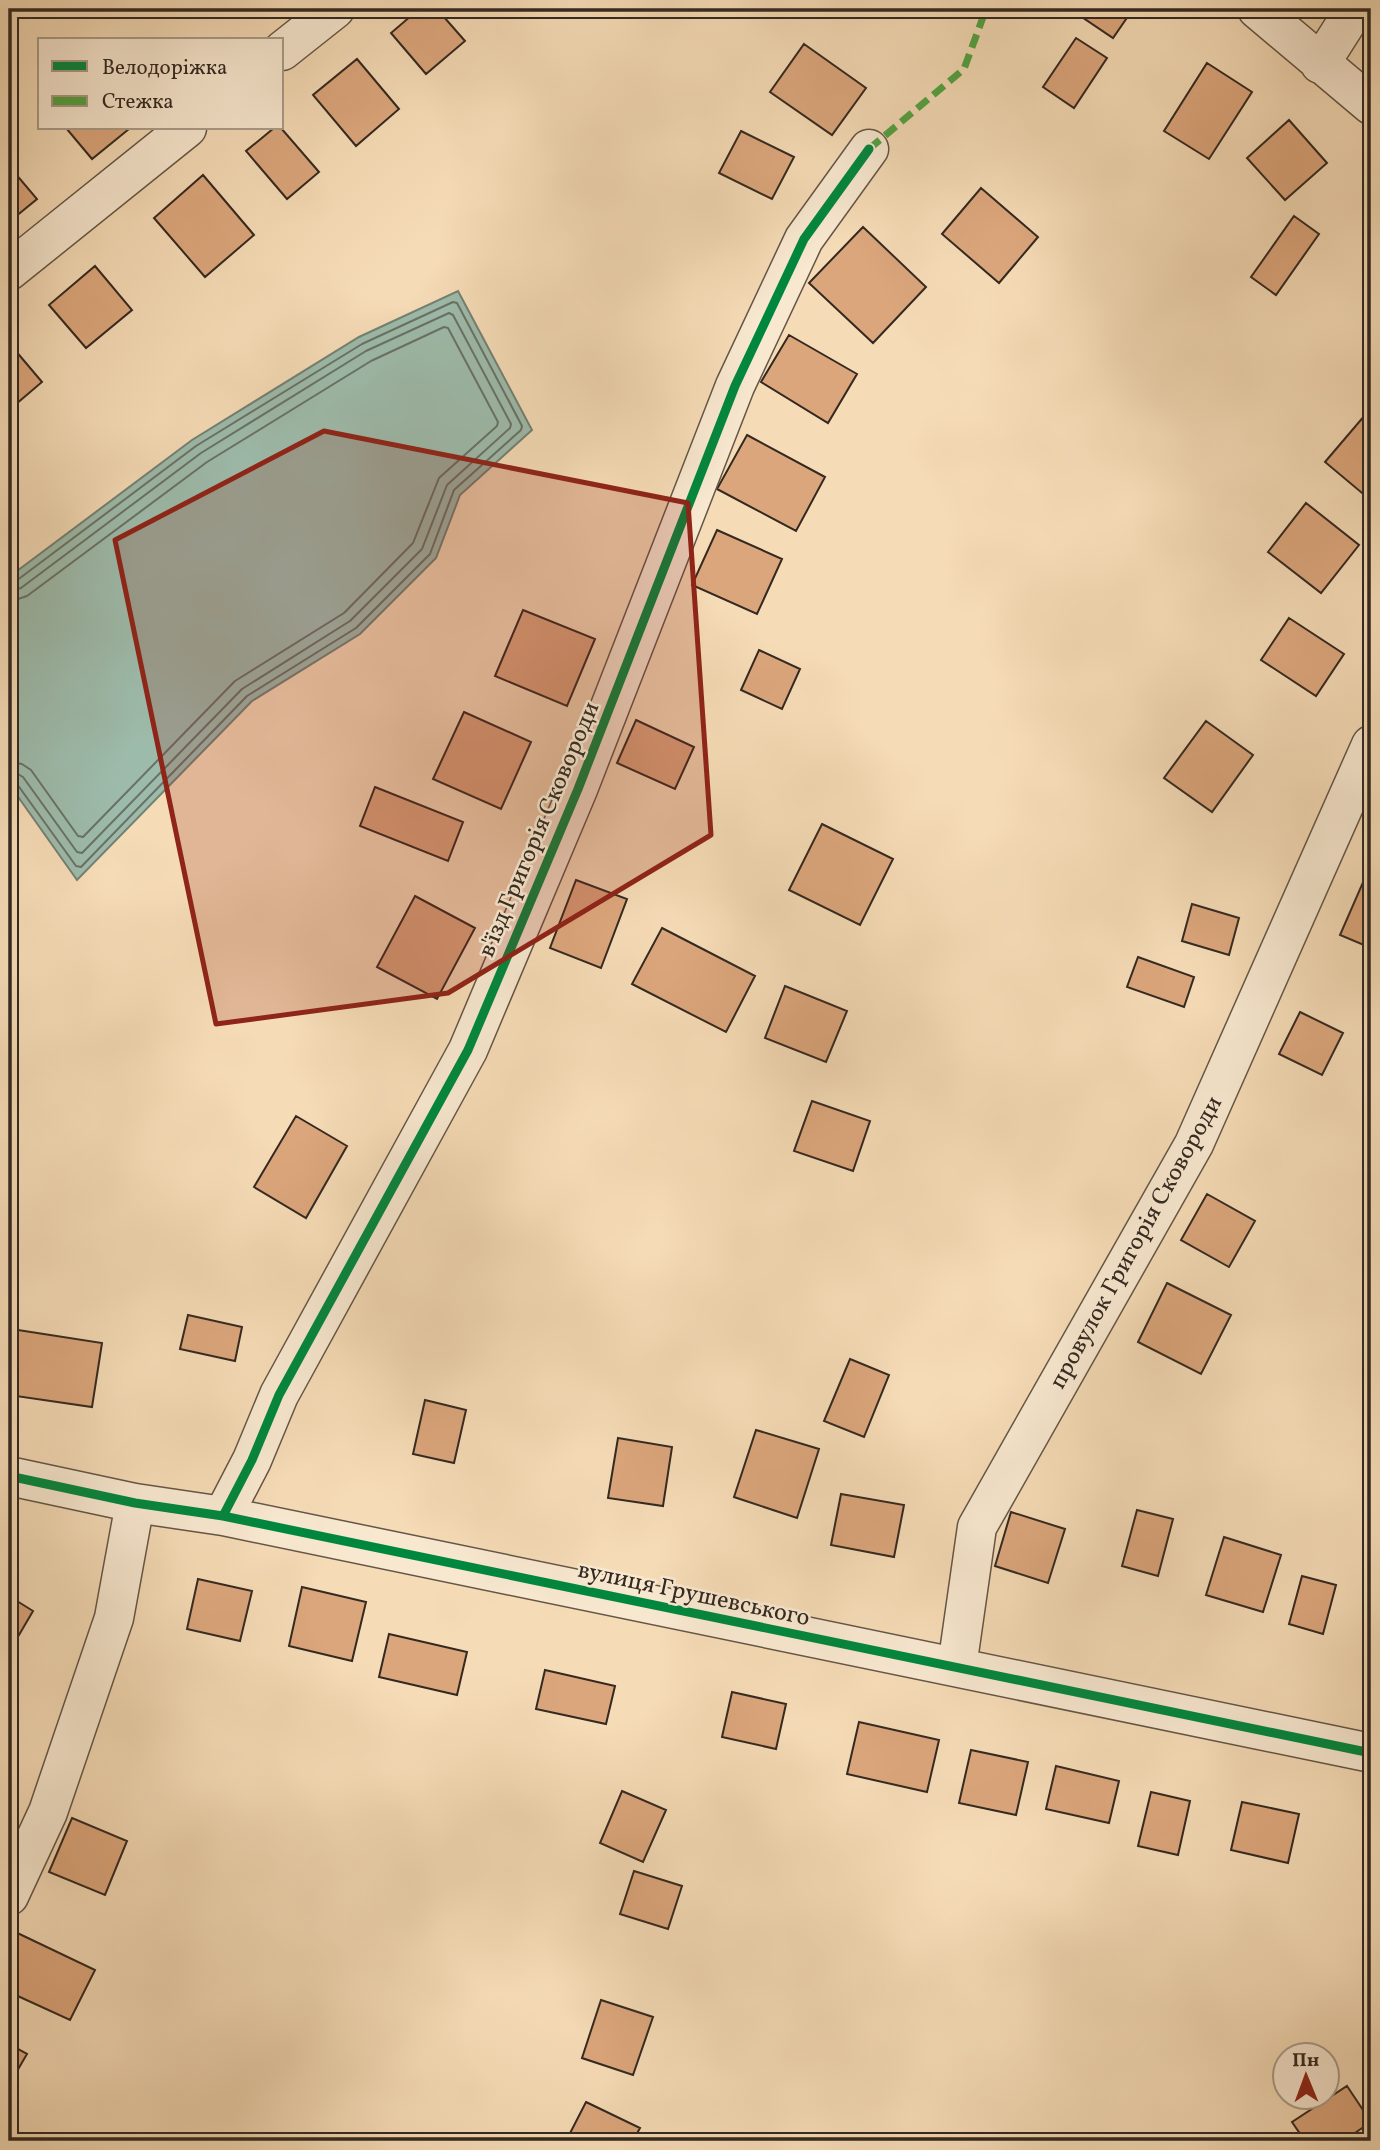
<svg xmlns="http://www.w3.org/2000/svg" width="1380" height="2150" viewBox="0 0 1380 2150" font-family="Vollkorn,serif">
<style>
.water{fill:#9dbbab;stroke:#738174;stroke-width:2}
.lines{fill:none;stroke-linecap:round;stroke-linejoin:round}
.shore{stroke:#687266;stroke-width:2}
.building{fill:#dca67c;stroke:#332921;stroke-width:2}
.street-casing{stroke:#645646;stroke-width:41}
.street{stroke:#f8e8d0;stroke-width:38}
.quiet{stroke:#52a341;stroke-width:7;stroke-dasharray:14 7;stroke-linecap:butt}
.cycleway-casing{stroke:#f8e8d0;stroke-width:13}
.cycleway{stroke:#00873e;stroke-width:9}
.marked{fill:#8f2418;fill-opacity:0.2;stroke:#8f2418;stroke-width:5;stroke-linejoin:round}
.labels{text-anchor:middle;stroke-width:5;stroke-linejoin:round;paint-order:stroke}
.street-label{font-size:24px;fill:#332921;stroke:#f8e8d0}
</style>
<rect width="100%" height="100%" fill="#f5dbb6"/>
<filter id="stains"><feTurbulence type="fractalNoise" baseFrequency=".00286" numOctaves="4"/><feColorMatrix values="0 0 0 0 .2 0 0 0 0 .09 0 0 0 0 .02 0 0 0 .5 -.17"/></filter>
<radialGradient id="worn" r=".72"><stop offset=".6" stop-color="#630" stop-opacity="0"/><stop offset="1" stop-color="#630" stop-opacity=".3"/></radialGradient>
<path class="water" d="M458,291L532,430L460,495L436,558L360,634L252,701L77,880L9,784V577L192,440L359,337Z"/>
<g class="lines">
<path class="shore" d="M9,582L16,581L196,446L362,344L453,302L457,303L522,426L521,430L454,490L430,554L356,628L247,696L81,867L76,866L17,784L9,781
M9,591L21,588L201,453L366,351L449,313L453,315L511,424L510,428L447,485L422,549L350,621L242,689L82,853L77,852L23,777L16,773L9,772
M9,602L27,596L207,462L371,361L444,327L448,328L498,422L497,426L439,478L413,543L344,613L235,681L83,837L78,836L31,770L22,764L9,762"/>
</g>
<path class="building" d="M419,9H437L465,41L426,74L391,33Z
M1080,9H1133L1113,38L1076,13Z
M1076,38L1107,58L1074,108L1043,87Z
M804,44L866,88L832,135L770,92Z
M357,59L399,109L356,146L313,95Z
M1207,63L1252,92L1209,159L1164,131Z
M1289,120L1327,163L1285,200L1247,158Z
M66,128H128L129,129L92,159Z
M274,128H281L319,172L287,199L246,151Z
M741,131L794,157L772,199L719,173Z
M9,166L37,199L9,222Z
M203,175L254,235L205,277L154,218Z
M981,188L1038,237L999,283L942,234Z
M1294,216L1319,234L1276,295L1251,277Z
M863,227L926,287L873,343L809,283Z
M95,266L132,310L86,348L49,305Z
M789,335L857,374L828,423L761,382Z
M9,343L42,382L9,410Z
M1371,408V495L1368,498L1325,462Z
M747,435L825,477L796,531L717,489Z
M1306,503L1359,545L1321,593L1268,552Z
M717,530L782,559L757,614L692,585Z
M523,610L595,639L567,706L495,676Z
M1289,618L1344,654L1316,696L1261,660Z
M759,650L800,669L782,709L741,690Z
M464,712L531,742L501,809L433,779Z
M636,720L694,747L675,789L617,763Z
M1206,721L1253,755L1212,812L1164,778Z
M375,787L463,822L448,861L360,826Z
M822,824L893,859L860,925L789,890Z
M576,880L627,899L601,968L550,948Z
M1364,880L1371,883V948L1340,935Z
M415,896L475,928L437,999L377,967Z
M1192,904L1239,918L1229,955L1182,941Z
M662,928L755,976L726,1032L632,984Z
M1138,957L1194,977L1184,1007L1127,987Z
M785,986L847,1011L826,1062L765,1038Z
M1300,1012L1343,1033L1322,1075L1279,1054Z
M812,1101L870,1121L853,1171L794,1151Z
M296,1116L347,1146L306,1218L254,1187Z
M1207,1194L1255,1221L1229,1267L1181,1240Z
M1167,1283L1231,1315L1201,1374L1138,1342Z
M188,1315L242,1327L235,1361L180,1349Z
M18,1330L102,1343L92,1407L9,1395Z
M850,1359L889,1375L864,1437L824,1421Z
M425,1400L466,1410L454,1463L413,1454Z
M756,1430L819,1449L797,1518L734,1497Z
M618,1438L672,1447L663,1506L608,1498Z
M841,1494L904,1505L894,1557L831,1545Z
M1137,1510L1173,1519L1158,1576L1122,1566Z
M1011,1512L1065,1529L1048,1583L995,1566Z
M1224,1537L1281,1555L1263,1612L1206,1595Z
M1302,1576L1336,1585L1323,1634L1289,1624Z
M198,1579L252,1591L240,1641L187,1629Z
M302,1587L366,1602L352,1661L289,1646Z
M9,1596L33,1611L9,1652Z
M389,1634L467,1652L457,1695L379,1677Z
M545,1670L615,1686L606,1724L536,1709Z
M732,1692L786,1704L776,1749L722,1737Z
M859,1722L939,1740L927,1792L847,1774Z
M971,1750L1028,1762L1016,1815L959,1803Z
M1056,1766L1119,1781L1109,1823L1046,1809Z
M622,1791L666,1810L643,1862L600,1843Z
M1151,1792L1190,1801L1178,1855L1138,1846Z
M1242,1802L1299,1814L1288,1863L1231,1850Z
M72,1818L127,1841L105,1895L49,1872Z
M634,1871L682,1886L668,1929L620,1914Z
M9,1929L95,1970L70,2020L9,1992Z
M601,2000L653,2017L633,2075L582,2058Z
M9,2044L27,2054L9,2085Z
M1347,2086L1371,2122L1343,2141H1305L1292,2122Z
M586,2102L640,2128L633,2141H566Z"/>
<g class="lines">
<defs>
<path id="street" d="M1257,9L1371,105
M282,51L335,9
M1320,64L1355,9
M9,271L187,128
M9,1476L135,1503L223,1516L1371,1753
M223,1516L252,1460L279,1395L468,1050L578,789L735,386L804,239L869,149
M957,1667L977,1527L1194,1144L1371,745
M9,1896L48,1812L114,1618L135,1503"/>
</defs>
<use href="#street" class="street-casing"/>
<use href="#street" class="street"/>
<path class="quiet" d="M869,149L964,69L986,9"/>
<defs>
<path id="cycleway" d="M9,1476L135,1503L223,1516L1371,1753
M223,1516L252,1460L279,1395L468,1050L578,789L735,386L804,239L869,149"/>
</defs>
<use href="#cycleway" class="cycleway-casing"/>
<use href="#cycleway" class="cycleway"/>
</g>
<path class="marked" d="M324,431L688,503L711,835L448,993L216,1024L115,540Z"/>
<g class="labels">
<g class="street-label">
<text transform="translate(538 829) rotate(-67)" y="8">в'їзд Григорія Сковороди</text>
<text transform="translate(1135 1242) rotate(-61)" y="8">провулок Григорія Сковороди</text>
<text transform="translate(694 1593) rotate(12)" y="8">вулиця Грушевського</text>
</g>
</g>
<rect width="1380" height="2150" fill="none" stroke="#f5dbb6" stroke-width="35"/>
<rect x="10" y="10" width="1359" height="2129" fill="none" stroke="#332921" stroke-width="3.5"/>
<rect x="18" y="18" width="1345" height="2115" fill="none" stroke="#332921" stroke-width="2"/>
<rect x="38" y="38" width="245" height="91" fill="#f8e8d0" stroke="#a99c8a" stroke-width="2"/>
<rect x="52" y="61" width="35" height="10" fill="#00873e" stroke="#a99c8a" stroke-width="2"/>
<text x="102" y="74" font-size="21" fill="#332921">Велодоріжка</text>
<rect x="52" y="96" width="35" height="10" fill="#52a341" stroke="#a99c8a" stroke-width="2"/>
<text x="102" y="108" font-size="21" fill="#332921">Стежка</text>
<g transform="translate(1306 2076) rotate(359)"><circle r="33" fill="#f8e8d0" stroke="#a99c8a" stroke-width="2"/>
<path d="M0-5L12 26L0 18L-12 26Z" fill="#8f2418"/>
<text y="-10" font-size="19" font-weight="bold" text-anchor="middle" fill="#332921">Пн</text>
</g>
<rect width="100%" height="100%" filter="url(#stains)"/>
<rect width="100%" height="100%" fill="url(#worn)"/>
</svg>
